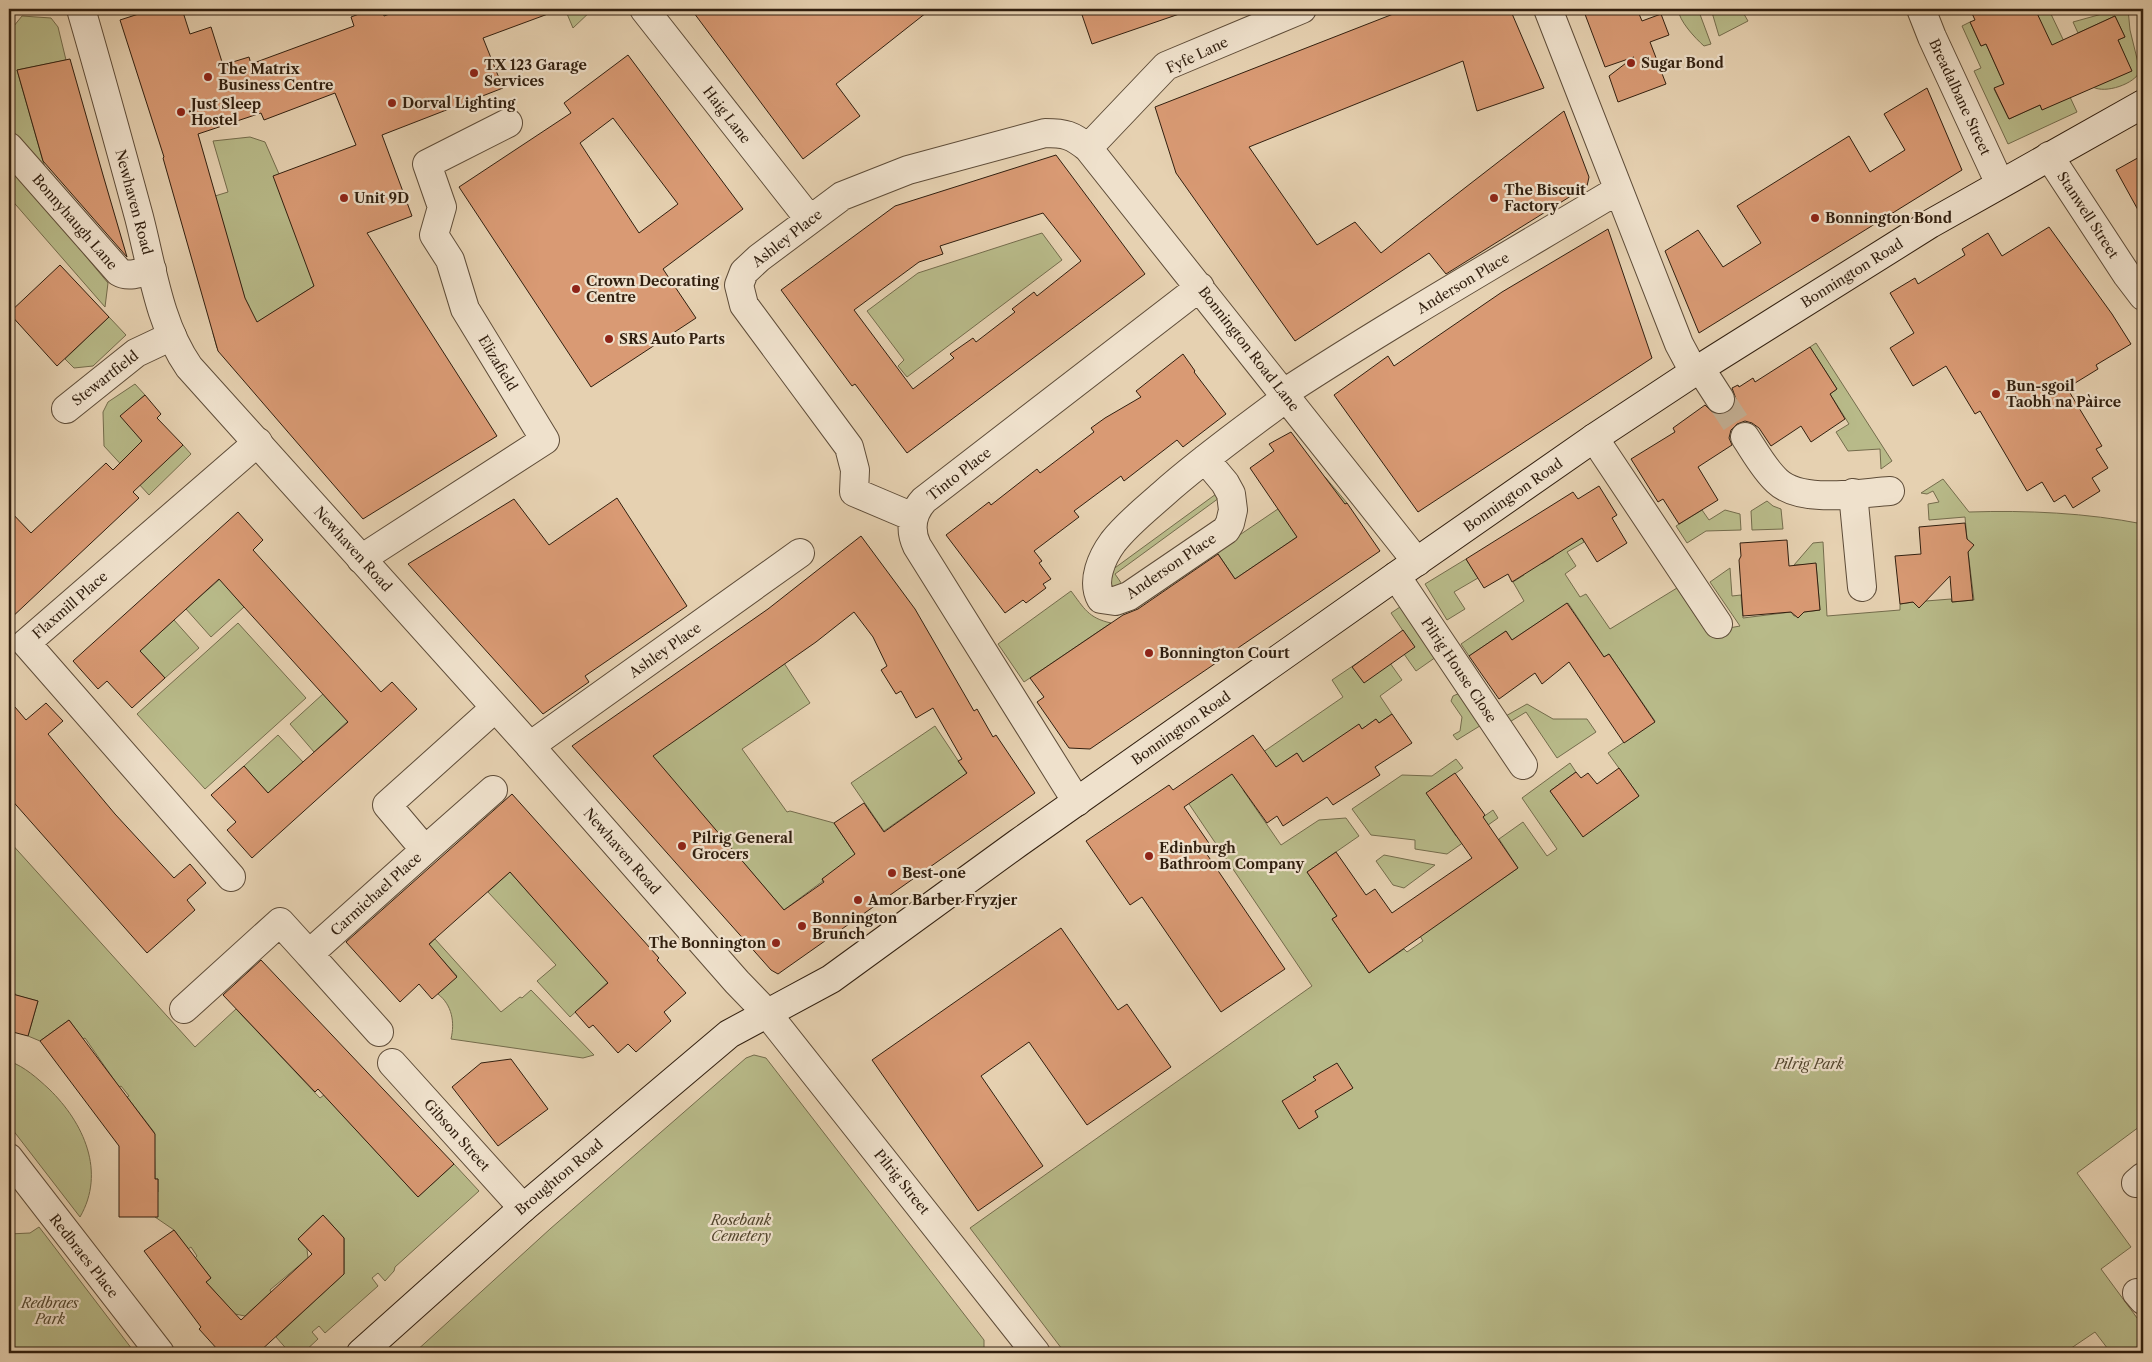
<svg xmlns="http://www.w3.org/2000/svg" width="2152" height="1362" viewBox="0 0 2152 1362" font-family="'Libre Caslon Text',serif">
<style>
.green{fill:#b8ba89;stroke:#746c4c}
.building{fill:#d99a74;stroke:#311f0f;fill-rule:evenodd}
.lines{fill:none;stroke-linecap:round;stroke-linejoin:round}
.minor-tunnel{stroke:#c2ad91;stroke-width:28;stroke-dasharray:28 14;stroke-linecap:butt}
.minor-casing{stroke:#5e4c38;stroke-width:30}
.tertiary-casing{stroke:#5e4c38;stroke-width:30}
.secondary-casing{stroke:#311f0f;stroke-width:30}
.minor{stroke:#efe1cc;stroke-width:28}
.tertiary{stroke:#efe1cc;stroke-width:28}
.secondary{stroke:#efe1cc;stroke-width:28}
.poi-dot{fill:#8f2418;stroke:#efe1cc;stroke-width:2}
.labels{text-anchor:middle;stroke-width:4.5;stroke-linejoin:round;paint-order:stroke}
.street-label{font-size:14px;fill:#311f0f;stroke:#efe1cc}
.poi-label{font-size:14px;font-weight:bold;fill:#311f0f;stroke:#efe1cc;text-anchor:start}
.park-label{font-size:14px;font-style:italic;fill:#53462e;stroke:#efe1cc}
</style>
<rect width="100%" height="100%" fill="#e6d1b1"/>
<filter id="stains"><feTurbulence type="fractalNoise" baseFrequency=".004" numOctaves="4"/><feColorMatrix values="0 0 0 0 .2 0 0 0 0 .09 0 0 0 0 .02 0 0 0 .5 -.17"/></filter>
<radialGradient id="worn" r=".72"><stop offset=".6" stop-color="#630" stop-opacity="0"/><stop offset="1" stop-color="#630" stop-opacity=".3"/></radialGradient>
<path class="green" d="M565,9H593L573,28Z
M1678,9H1698L1711,44L1704,46C1695,38 1679,21 1678,9Z
M1711,9H1741L1748,21L1719,36Z
M2035,9H2042L2045,14L2050,12L2070,54L2054,62Z
M2120,9H2128L2130,30L2140,71C2135,84 2105,94 2093,87L2131,71L2118,40L2125,37L2115,16L2078,33L2073,22Z
M22,16L51,18L58,27L66,60L17,70L45,168L9,128V32Z
M1970,22L1981,46L1986,44L2004,84L1994,89L2009,119L2040,105L2042,109L2070,97L2077,112L2008,144L1974,71L1981,68L1962,26Z
M250,137L265,142L279,174L314,286L217,348L213,333L244,323L249,306L245,299L215,196L228,192L213,141Z
M9,164L108,283L105,307L9,197Z
M1042,233L1062,260L907,377L898,366L904,360L867,311L918,273Z
M109,317L126,335L93,366L74,368L65,359Z
M1816,343L1892,461L1881,469L1880,449L1848,451L1836,432L1849,424L1830,394L1837,389L1810,347Z
M135,384L145,395L121,416L142,441L159,467L183,445L191,454L149,495L104,446L103,412L108,402Z
M1325,477L1347,503L1235,579L1216,551Z
M1943,479L1969,512C2027,510 2087,513 2143,524V1124L2077,1173L2131,1247L2101,1269L2143,1326V1353H2111L2095,1332L2064,1353H1065L970,1228L1312,986L1185,798L1195,799L1343,697L1332,680L1366,657L1377,672L1390,663L1402,680L1380,696L1392,714L1379,723L1376,719L1362,729L1359,725L1303,762L1297,753L1243,790L1281,845L1319,820L1346,818L1359,836L1307,872L1337,916L1332,919L1369,973L1404,949L1407,952L1423,941L1420,936L1518,868L1499,839L1523,822L1547,856L1557,849L1522,798L1570,763L1576,772L1550,791L1583,836L1639,796L1608,753L1655,721L1609,654L1604,657L1568,603L1512,640L1506,631L1469,656L1461,644L1524,601L1513,582L1524,575L1519,567L1543,563L1554,556L1549,548L1578,530L1584,542L1567,552L1576,566L1565,574L1580,597L1586,594L1610,629L1677,588L1699,621L1729,628L1740,626L1710,582L1730,568L1732,596L1741,595L1743,618L1791,612L1794,616L1801,615L1804,612L1820,610L1816,564L1794,565L1813,543L1823,542L1827,616L1900,610V604L1913,602L1917,605L1923,604L1926,601L1951,599L1952,602L1974,600L1968,552L1971,548L1967,539L1965,517L1929,520L1928,504L1939,502L1933,491L1927,494L1921,493Z
M1216,494L1219,498L1115,574L1124,587L1114,588L1110,583L1112,570Z
M1767,501L1773,506L1781,509L1783,529L1752,530L1751,511Z
M1702,510L1709,520L1725,510L1740,514L1741,530L1706,531L1687,543L1676,526Z
M1466,559L1478,578L1454,592L1465,609L1447,620L1425,584Z
M220,579L244,607L211,637L186,609Z
M1071,591C1084,608 1088,618 1111,623L1024,682L998,644Z
M1400,607L1436,657L1416,671L1404,654L1414,647L1391,613Z
M174,620L199,648L165,678L140,651Z
M238,623L306,698L205,789L137,714Z
M784,663L810,703L742,749L787,812L790,811L834,823L857,857L822,879L823,881L784,910L646,749Z
M1460,693L1483,724L1457,740L1453,735L1460,731L1462,717L1451,701L1453,696Z
M323,694L348,721L314,752L290,724Z
M1527,704L1553,719H1587L1596,732L1557,758L1526,712L1508,723L1504,717Z
M935,726L973,783L950,785L884,831L851,783Z
M278,735L303,762L268,793L244,766Z
M1456,759L1463,768L1427,794L1456,836L1493,810L1498,818L1447,854L1415,849V840L1371,835L1352,809L1402,775L1432,776Z
M9,841L195,1047L236,1009L320,1098L324,1095L418,1197L454,1164L479,1191L395,1267L394,1271L385,1281L378,1273L372,1278L378,1286L325,1333L319,1326L312,1332L318,1339L303,1353H290L276,1337L344,1274V1238L323,1215L298,1239L307,1249L308,1258L270,1290L271,1292L245,1316L235,1314L206,1282L211,1278L195,1258L197,1256L191,1247L188,1249L174,1230L155,1217V1192H158V1179H155L154,1132L127,1097L129,1096L121,1086L119,1087L85,1038L83,1039L69,1020L40,1041L28,1036L38,1001L15,995V993L9,991Z
M1384,855L1435,865L1404,888L1393,885L1376,861Z
M510,872L608,982L570,1017L537,981L556,965L488,892Z
M435,939L501,1012L520,997L522,998L531,990L594,1055L583,1058L451,1039C455,1022 452,1005 438,994L457,976L429,945Z
M754,1055L766,1058L984,1340V1353H414L550,1229L746,1058Z
M9,1061C25,1067 37,1078 49,1089C84,1123 106,1172 80,1217L9,1125Z
M39,1227L46,1236L135,1353H9V1234L30,1233Z"/>
<path class="building" d="M154,9H182L190,34L211,27L223,65L249,57L251,64L354,26L351,17L372,9H382L384,16L403,9H555L556,11L483,38L503,88L382,135L412,216L367,233L497,436L363,519L218,351L163,158L164,157L120,20ZM335,93L356,145L273,176L314,286L257,322L245,298L198,134L261,113L264,120Z
M691,9H931L836,84L860,116L803,159Z
M1080,9H1184L1185,12L1092,44Z
M1406,9H1510L1544,88L1477,111L1463,61L1249,147L1317,245L1355,222L1381,253L1564,111L1589,177L1587,186L1446,274L1429,253L1295,341L1176,173L1155,107Z
M1583,9H1637L1642,21L1661,14L1669,35L1650,42L1666,84L1618,102L1609,76L1634,57L1605,67Z
M1970,9H2035L2052,45L2115,16L2125,37L2118,40L2132,71L2042,110L2040,105L2009,119L1994,88L2004,84L1986,44L1981,46L1970,22L1975,20Z
M628,55L743,209L663,269L696,318L591,387L459,187L571,113L564,103ZM613,118L678,204L639,233L580,143Z
M70,59L103,175L127,257L43,161L17,70Z
M1927,88L1962,170L1699,333L1665,251L1698,230L1723,267L1761,243L1737,206L1849,136L1870,172L1905,150L1884,114Z
M1056,155L1145,274L907,453L855,384L852,386L781,290L895,206ZM1043,213L1081,261L1037,296L1034,292L1012,309L1015,312L976,342L973,338L950,354L954,358L913,389L854,310L919,262L943,254L940,246Z
M2143,155V219L2116,170Z
M2049,227L2112,314L2131,344L2096,365L2098,369L2067,388L2102,446L2096,449L2108,468L2092,478L2100,491L2073,508L2065,495L2054,502L2042,482L2027,491L1980,411L1975,414L1946,366L1913,386L1890,348L1914,333L1890,293L1915,278L1918,284L1965,255L1962,249L1988,233L2002,256Z
M1608,229L1652,358L1418,512L1334,395L1388,356L1394,366L1502,292Z
M60,265L109,317L57,366L9,313Z
M1810,347L1837,389L1830,394L1845,419L1811,442L1801,426L1771,446L1759,428L1752,423L1745,421L1737,424L1731,430L1729,438L1732,445L1698,467L1718,500L1679,524L1663,499L1658,502L1631,459L1675,432L1673,428L1705,405L1713,413L1720,415L1728,412L1734,407L1736,399L1732,388L1738,385L1739,387L1753,378L1755,382Z
M1183,354L1195,371L1194,372L1226,414L1183,447L1177,440L1124,481L1121,476L1074,511L1079,517L1034,551L1042,561L1039,563L1051,579L1043,584L1046,588L1026,603L1023,600L1005,613L946,535L989,502L991,505L1037,469L1040,473L1094,432L1091,428L1105,418L1141,397L1136,391Z
M145,395L161,414L157,418L183,445L133,492L139,498L9,620V510L31,533L106,463L113,470L142,441L120,416Z
M1291,432L1345,504L1347,503L1380,551L1090,749L1069,748L1037,702L1044,697L1030,678L1123,615L1138,609L1218,554L1235,579L1297,537L1250,468L1274,451L1269,444Z
M1599,486L1617,515L1612,518L1627,543L1597,562L1582,538L1512,582L1508,574L1484,588L1466,559L1573,492L1578,499Z
M617,498L687,606L585,676L589,682L543,714L408,564L514,499L549,545Z
M238,512L263,540L253,550L381,692L392,682L417,709L252,858L227,830L236,822L211,795L244,766L268,793L348,722L244,607L219,579L140,651L165,678L132,708L107,681L98,689L73,661Z
M1965,523L1967,539L1974,545L1968,552L1973,600L1952,602L1950,576L1919,608L1913,602L1900,604L1895,556L1921,554L1919,527Z
M861,536L915,609L974,711L977,709L993,737L996,735L1035,793L778,974L771,970L572,746L768,609ZM854,612L873,637L887,666L881,670L896,694L901,691L916,718L933,708L962,759L958,761L967,773L884,832L864,803L834,823L855,854L822,879L824,882L784,910L653,756L816,642Z
M1787,540L1789,566L1816,563L1820,610L1804,612L1798,618L1791,612L1743,616L1739,560L1741,556L1740,543Z
M1567,603L1604,657L1609,654L1655,722L1624,743L1569,662L1542,684L1535,673L1499,699L1469,656L1506,631L1512,640Z
M1403,630L1415,647L1364,683L1352,667Z
M9,700L26,720L46,703L63,721L48,734L115,814L174,878L190,864L206,883L187,900L195,910L147,953L9,797Z
M1392,714L1412,743L1375,767L1380,775L1333,805L1327,797L1283,826L1277,816L1267,823L1232,774L1184,807L1213,849L1206,853L1285,969L1221,1012L1142,897L1130,905L1086,841L1169,785L1173,790L1253,735L1276,767L1297,753L1303,762L1359,724L1362,729L1376,719L1379,723Z
M1619,768L1639,796L1583,837L1550,791L1576,772L1581,778L1588,773L1597,784Z
M1455,773L1485,815L1483,817L1518,868L1369,973L1332,919L1337,916L1307,872L1336,852L1366,895L1375,889L1392,913L1472,858L1426,793Z
M512,794L659,958L657,960L686,993L664,1012L671,1021L636,1052L628,1044L618,1053L593,1025L589,1028L575,1012L608,983L510,872L429,944L457,977L432,999L419,984L400,1002L346,942Z
M1061,928L1118,1010L1127,1004L1171,1067L1087,1125L1029,1042L981,1076L1043,1166L978,1211L872,1060Z
M261,960L454,1164L418,1197L318,1089L315,1092L223,995Z
M9,993L38,1001L28,1036L9,1031Z
M69,1020L155,1134V1179H158V1217H119V1146L40,1041Z
M511,1059L548,1109L498,1146L452,1087L481,1063Z
M1337,1063L1353,1088L1315,1111L1318,1117L1299,1129L1282,1101L1316,1080L1313,1077Z
M323,1215L344,1238V1274L258,1353L218,1350L199,1329L201,1327L144,1251L174,1230L211,1278L206,1282L241,1320L312,1254L298,1239Z"/>
<g class="lines">
<path class="minor-tunnel" d="M1720,399L1745,437"/>
<defs>
<path id="minor" d="M644,9L810,220
M1548,9L1679,344L1694,372
M1921,9L1932,37L2000,184
M9,147L119,272C129,278 141,272 152,270
M1088,148L1166,66L1302,9
M2049,156L2127,275L2143,296
M1700,368L1720,399
M1284,393C1393,322 1506,257 1618,190
M66,409L136,353L172,336
M1745,437C1755,452 1764,469 1777,481C1801,504 1859,493 1890,491
M1594,438L1718,624
M1205,459L1225,483L1231,494L1233,510L1230,523L1226,530L1129,596L1115,601L1101,599C1091,581 1102,557 1113,542C1127,524 1146,509 1163,494C1202,459 1245,429 1287,397
M1853,493L1862,587
M913,517L854,492L855,470L849,447L744,305L739,285L744,272L759,258L842,196L908,170L1045,133C1065,133 1072,135 1088,148L1417,562
M361,559L545,440L465,309L450,260L434,235L442,207L427,164L508,123
M1396,576L1523,765
M530,746L800,553
M1077,802L917,546C909,529 912,513 924,500L1200,287
M425,850L493,790
M231,877L26,643L258,442
M184,1009L280,922L309,954
M379,1032L309,954L425,850L387,805L495,708
M392,1063L523,1208
M9,1158L160,1353
M2136,1183L2143,1177
M2137,1293L2143,1300"/>
<path id="tertiary" d="M81,9C101,78 120,147 139,217C152,267 159,324 189,367L530,746L737,982L766,1012L1036,1353"/>
<path id="secondary" d="M361,1353L523,1208L729,1034L831,979L1018,843L1396,576L1594,438L1694,372L1930,224L2143,104"/>
</defs>
<use href="#minor" class="minor-casing"/>
<use href="#tertiary" class="tertiary-casing"/>
<use href="#secondary" class="secondary-casing"/>
<use href="#minor" class="minor"/>
<use href="#tertiary" class="tertiary"/>
<use href="#secondary" class="secondary"/>
</g>
<g class="poi-dot">
<circle cx="1631" cy="63" r="5"/>
<circle cx="474" cy="73" r="5"/>
<circle cx="208" cy="77" r="5"/>
<circle cx="392" cy="103" r="5"/>
<circle cx="181" cy="112" r="5"/>
<circle cx="344" cy="198" r="5"/>
<circle cx="1494" cy="198" r="5"/>
<circle cx="1815" cy="218" r="5"/>
<circle cx="576" cy="289" r="5"/>
<circle cx="609" cy="339" r="5"/>
<circle cx="1996" cy="394" r="5"/>
<circle cx="1149" cy="653" r="5"/>
<circle cx="682" cy="846" r="5"/>
<circle cx="1149" cy="856" r="5"/>
<circle cx="892" cy="873" r="5"/>
<circle cx="858" cy="900" r="5"/>
<circle cx="802" cy="926" r="5"/>
<circle cx="776" cy="943" r="5"/>
</g>
<g class="labels">
<g class="street-label">
<text transform="translate(1197 55) rotate(-25)" y="5">Fyfe Lane</text>
<text transform="translate(1960 97) rotate(65)" y="5">Breadalbane Street</text>
<text transform="translate(727 115) rotate(52)" y="5">Haig Lane</text>
<text transform="translate(134 202) rotate(75)" y="5">Newhaven Road</text>
<text transform="translate(2088 215) rotate(57)" y="5">Stanwell Street</text>
<text transform="translate(75 222) rotate(49)" y="5">Bonnyhaugh Lane</text>
<text transform="translate(787 238) rotate(-38)" y="5">Ashley Place</text>
<text transform="translate(1852 273) rotate(-32)" y="5">Bonnington Road</text>
<text transform="translate(1463 283) rotate(-31)" y="5">Anderson Place</text>
<text transform="translate(1249 349) rotate(52)" y="5">Bonnington Road Lane</text>
<text transform="translate(498 363) rotate(59)" y="5">Elizafield</text>
<text transform="translate(105 378) rotate(-38)" y="5">Stewartfield</text>
<text transform="translate(959 474) rotate(-38)" y="5">Tinto Place</text>
<text transform="translate(1513 495) rotate(-35)" y="5">Bonnington Road</text>
<text transform="translate(353 549) rotate(48)" y="5">Newhaven Road</text>
<text transform="translate(1171 566) rotate(-34)" y="5">Anderson Place</text>
<text transform="translate(70 605) rotate(-41)" y="5">Flaxmill Place</text>
<text transform="translate(665 650) rotate(-35)" y="5">Ashley Place</text>
<text transform="translate(1459 670) rotate(56)" y="5">Pilrig House Close</text>
<text transform="translate(1181 728) rotate(-35)" y="5">Bonnington Road</text>
<text transform="translate(622 851) rotate(49)" y="5">Newhaven Road</text>
<text transform="translate(376 894) rotate(-42)" y="5">Carmichael Place</text>
<text transform="translate(457 1135) rotate(48)" y="5">Gibson Street</text>
<text transform="translate(559 1177) rotate(-40)" y="5">Broughton Road</text>
<text transform="translate(902 1182) rotate(51)" y="5">Pilrig Street</text>
<text transform="translate(84 1256) rotate(52)" y="5">Redbraes Place</text>
</g>
<g class="poi-label">
<text x="1641" y="68">Sugar Bond</text>
<text x="484" y="70">TX 123 Garage<tspan x="484" dy="16">Services</tspan></text>
<text x="218" y="74">The Matrix<tspan x="218" dy="16">Business Centre</tspan></text>
<text x="402" y="108">Dorval Lighting</text>
<text x="191" y="109">Just Sleep<tspan x="191" dy="16">Hostel</tspan></text>
<text x="1504" y="195">The Biscuit<tspan x="1504" dy="16">Factory</tspan></text>
<text x="354" y="203">Unit 9D</text>
<text x="1825" y="223">Bonnington Bond</text>
<text x="586" y="286">Crown Decorating<tspan x="586" dy="16">Centre</tspan></text>
<text x="619" y="344">SRS Auto Parts</text>
<text x="2006" y="391">Bun-sgoil<tspan x="2006" dy="16">Taobh na Pàirce</tspan></text>
<text x="1159" y="658">Bonnington Court</text>
<text x="692" y="843">Pilrig General<tspan x="692" dy="16">Grocers</tspan></text>
<text x="1159" y="853">Edinburgh<tspan x="1159" dy="16">Bathroom Company</tspan></text>
<text x="902" y="878">Best-one</text>
<text x="868" y="905">Amor Barber Fryzjer</text>
<text x="812" y="923">Bonnington<tspan x="812" dy="16">Brunch</tspan></text>
<text x="766" y="948" text-anchor="end">The Bonnington</text>
</g>
<g class="park-label">
<text x="1809" y="1069">Pilrig Park</text>
<text x="741" y="1225">Rosebank<tspan x="741" dy="16">Cemetery</tspan></text>
<text x="50" y="1308">Redbraes<tspan x="50" dy="16">Park</tspan></text>
</g>
</g>
<rect width="2152" height="1362" fill="none" stroke="#e6d1b1" stroke-width="30"/>
<rect x="10" y="10" width="2132" height="1342" fill="none" stroke="#311f0f" stroke-width="2.5"/>
<rect x="15" y="15" width="2122" height="1332" fill="none" stroke="#311f0f"/>
<rect width="100%" height="100%" filter="url(#stains)"/>
<rect width="100%" height="100%" fill="url(#worn)"/>
</svg>
